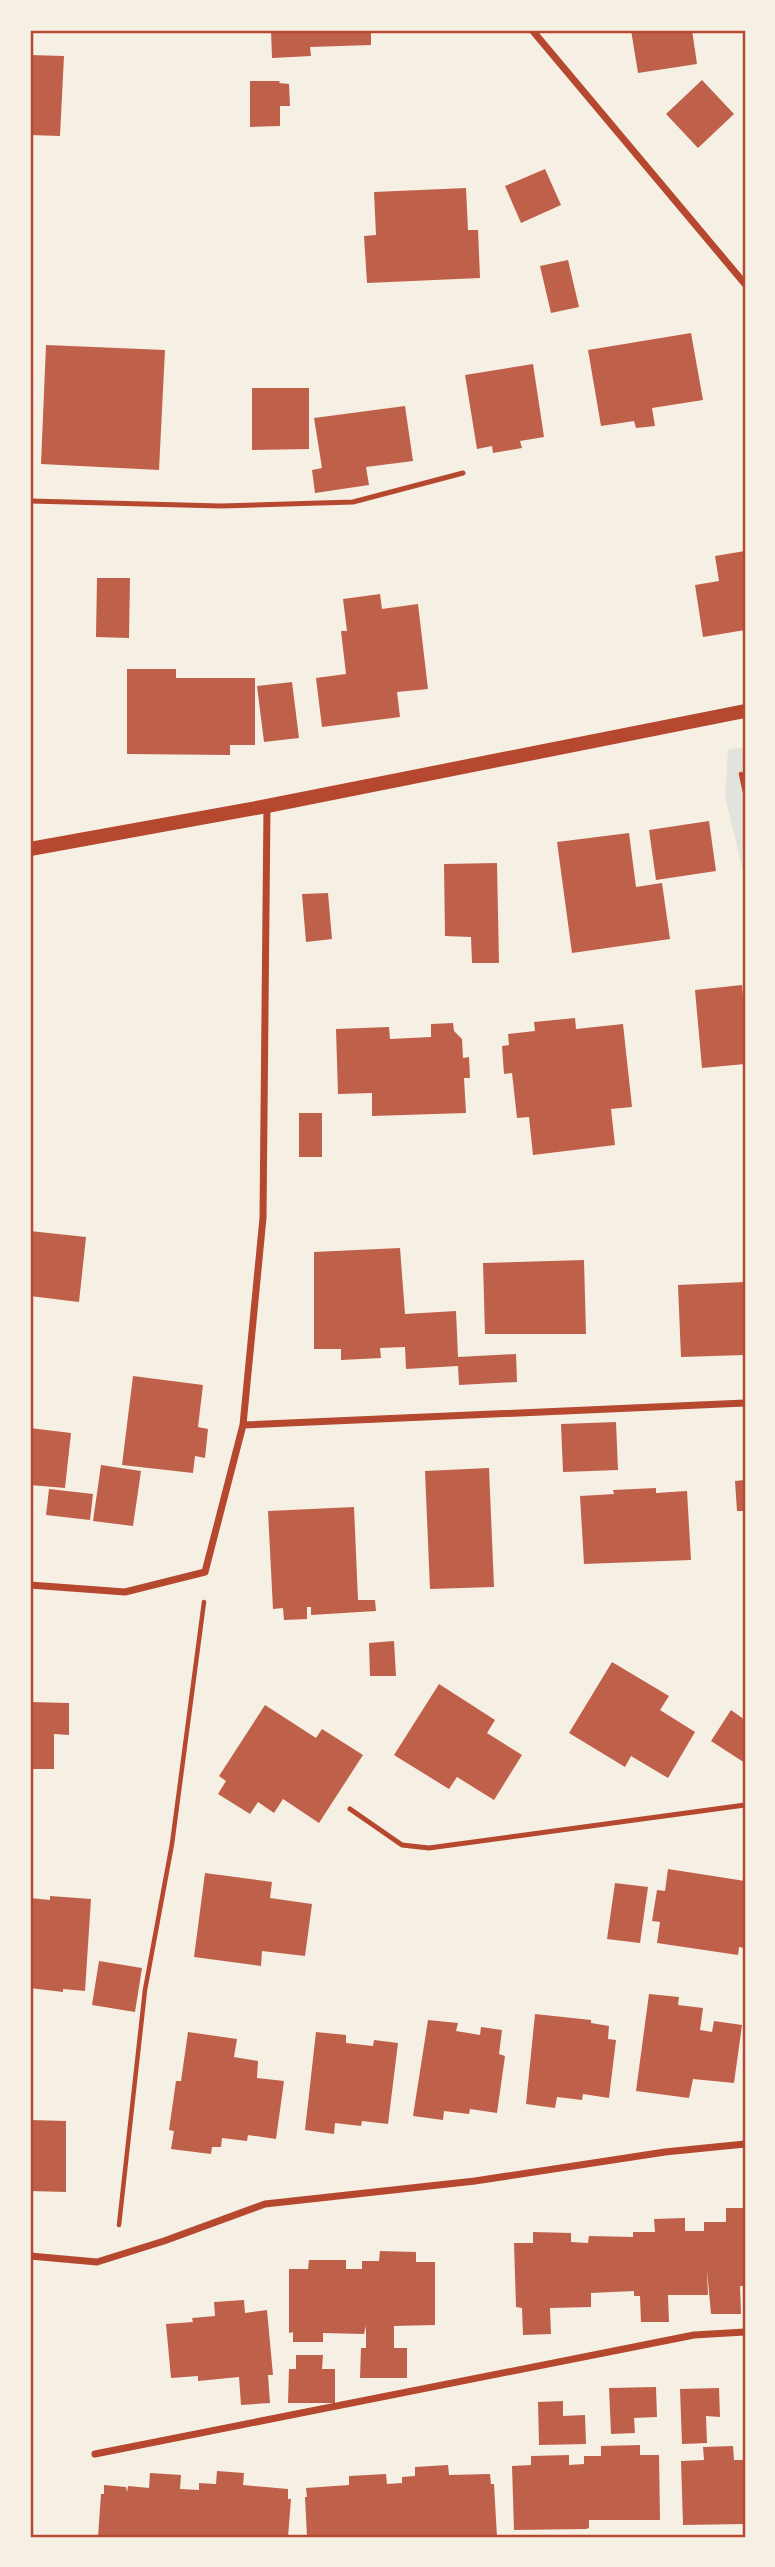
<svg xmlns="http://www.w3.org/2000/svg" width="775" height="2567" viewBox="0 0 775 2567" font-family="'Fira Sans Condensed',sans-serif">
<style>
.green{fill:#e2e4dc}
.building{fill:#bf614a}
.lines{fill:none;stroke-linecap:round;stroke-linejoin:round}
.path{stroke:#b5482f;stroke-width:4.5}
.service{stroke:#b5482f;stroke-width:5}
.minor{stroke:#b5482f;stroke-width:7}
.secondary{stroke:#b5482f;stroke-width:14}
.neatline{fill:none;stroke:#b5482f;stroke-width:2.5}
</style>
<rect width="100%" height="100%" fill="#f6efe4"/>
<path class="green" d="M745,747V880L725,796L728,750Z"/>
<path class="building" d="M271,30H371V45L310,47L311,56L272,58Z
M631,30H692L697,64L638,73Z
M30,55L64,56L60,136L30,135Z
M702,80L734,114L698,148L666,114Z
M250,81H280L279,83L289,84L290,106H280V126L250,127Z
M545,169L561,205L521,223L505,186Z
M466,188L468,230H478L480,278L367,283L364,236L376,235L374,192Z
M568,260L579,307L551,313L540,266Z
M691,333L703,400L652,408L655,426L636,428L634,421L601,426L588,350Z
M46,345L165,350L159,470L41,464Z
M533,364L544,437L520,441L522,448L493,453L492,446L477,449L465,375Z
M252,388H309V449L252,450Z
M405,406L413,461L366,467L369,485L315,493L312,470L322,468L314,418Z
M745,551V630L703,637L695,585L719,581L715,556Z
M97,578H130L129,638L96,637Z
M380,594L382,609L418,604L428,689L397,692L400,717L322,727L316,678L346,674L341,631H347L343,599Z
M127,669H176V678H255V745H230V755L127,754Z
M292,682L299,738L264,742L257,686Z
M709,821L716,871L656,880L649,830Z
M629,833L636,887L662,883L670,939L572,953L557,842Z
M497,863L499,963H472L471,937L445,936L444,864Z
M328,893L332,939L306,942L302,894Z
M742,985L745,1020V1064L702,1068L695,990Z
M575,1018L576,1029L623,1024L632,1107L611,1109L615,1145L533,1155L529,1117L517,1118L512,1073L504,1074L502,1046L509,1045L508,1034L535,1031L534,1022Z
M453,1023L454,1031L462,1039L463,1058L469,1057L470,1078H464L466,1113L372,1116V1093L338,1094L336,1029L389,1027L390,1039L431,1037V1024Z
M299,1113H322V1157H299Z
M30,1231L86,1237L79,1302L30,1296Z
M400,1248L405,1314L456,1311L458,1357L516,1354L517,1382L459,1385L458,1366L406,1369L405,1347L380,1348L381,1358L341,1360V1349H314V1252Z
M584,1260L586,1334H485L483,1263Z
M745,1282V1355L681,1357L678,1285Z
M133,1376L203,1385L198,1427L208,1429L205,1458L195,1456L193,1473L122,1465Z
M616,1422L618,1470L563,1472L561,1424Z
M30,1428L71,1433L65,1488L30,1485Z
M101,1465L141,1471L133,1526L93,1521Z
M489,1468L494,1587L430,1589L425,1471Z
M745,1480V1511H737L735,1481Z
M656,1488V1493L687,1491L691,1560L584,1564L580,1496L614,1494L613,1490Z
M49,1489L93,1494L90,1520L46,1515Z
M354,1507L358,1600H375L376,1611L311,1615V1607H307V1619L284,1620L283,1608L273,1609L268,1511Z
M394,1641L396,1676H370L369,1643Z
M612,1662L669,1696L660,1710L695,1732L668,1778L631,1756L625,1767L569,1733Z
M439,1684L495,1720L487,1733L522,1755L494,1800L457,1777L449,1789L394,1755Z
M30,1702L69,1703V1735L54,1734V1769H30Z
M265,1705L316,1738L322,1729L363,1755L319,1823L283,1799L274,1813L258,1802L250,1814L218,1794L226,1781L219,1776Z
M731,1710L745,1720V1763L711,1741Z
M668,1869L745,1881V1948L739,1947L738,1955L657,1943L660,1922L652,1921L657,1890L665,1891Z
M205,1873L272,1882L270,1898L312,1904L305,1956L262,1951L261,1966L194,1957Z
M615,1883L648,1887L640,1943L607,1939Z
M50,1896L91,1899L85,1991L63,1989V1992L30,1988V1898L50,1900Z
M99,1961L142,1968L135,2012L92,2005Z
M649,1994L679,1997L678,2005L703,2008L700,2030L712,2032L714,2021L742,2025L734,2083L693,2079L689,2098L636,2091Z
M535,2014L591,2020V2023L609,2026L608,2039L616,2040L609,2098L583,2094L582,2100L557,2097L555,2108L526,2104Z
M428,2020L458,2023L456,2031L480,2035L481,2027L502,2030L499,2054L505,2056L497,2113L470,2109L469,2114L444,2111L443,2120L413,2116Z
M188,2032L237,2039L234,2057L258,2061L257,2078L284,2081L276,2139L248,2135L247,2141L222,2138L221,2147H212L211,2154L171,2149L174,2131L169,2130L176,2081H181Z
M316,2032L346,2035V2043L373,2046L374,2040L398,2043L388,2124L362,2121L361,2126L335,2123L334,2134L305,2130Z
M30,2120L66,2121V2192L30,2191Z
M726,2208H745V2286H740L741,2314H711L707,2270L708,2295H668L669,2322H641L640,2296H634V2291L591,2293V2307L550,2308L551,2334L523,2335L522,2308L516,2307L514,2243H533V2232L571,2233V2242L588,2243L589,2236L633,2237V2232H655L654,2219L685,2218V2231H704V2222H726Z
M380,2251L416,2252V2262H435V2325L394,2326V2348H407V2378H360L361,2348H366V2326L364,2334L323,2333V2342H293V2332L289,2333V2269H308L309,2260H346V2269H362V2261H379Z
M244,2300L245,2313L267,2310L273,2375H268L270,2403L241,2405L239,2377L198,2381V2376L171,2378L166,2324L193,2322L192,2318L215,2316L214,2302Z
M296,2355H323L322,2369H335V2403H288L289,2369H296Z
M656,2387L657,2417L634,2418L635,2433L611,2434L609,2388Z
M719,2388L720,2417L706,2416L707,2443L682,2444L680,2389Z
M563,2401V2416L585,2415L586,2444L539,2445L538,2402Z
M640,2445V2455H659L660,2520H589V2528L586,2529L514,2530L512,2466L531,2465V2456L569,2455V2465L584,2464V2456H601V2446Z
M733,2446L734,2460H745V2524L683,2525L681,2461L704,2460L703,2447Z
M448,2465L449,2475L490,2474L491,2484H494L497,2537H307L305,2497H307L306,2488L349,2485V2476L386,2474L387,2484L402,2483V2477L415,2476V2467Z
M217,2471L244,2473L243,2485L288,2489V2499H291L288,2537H98L101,2494H104V2485L126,2487L127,2492L128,2486L149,2488L150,2473L181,2475L180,2489L199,2490V2483L216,2484Z"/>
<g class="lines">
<path class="path" d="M741,774L745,792
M119,2225L145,1990L172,1844L204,1602"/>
<path class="service" d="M30,501L221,506L353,502L463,473
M350,1809L402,1845L429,1848L745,1805"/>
<path class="minor" d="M532,30L745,284
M243,1425L745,1403
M30,1585L125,1592L205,1572L243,1425L263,1218L267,806
M30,2256L97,2262L164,2241L265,2204L475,2181L665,2152L745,2144
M95,2454L694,2335L745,2332"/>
<path class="secondary" d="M30,849L267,806L745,711"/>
</g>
<rect width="775" height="2567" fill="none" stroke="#f6efe4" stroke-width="63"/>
<rect x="32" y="32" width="712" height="2504" class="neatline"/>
</svg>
